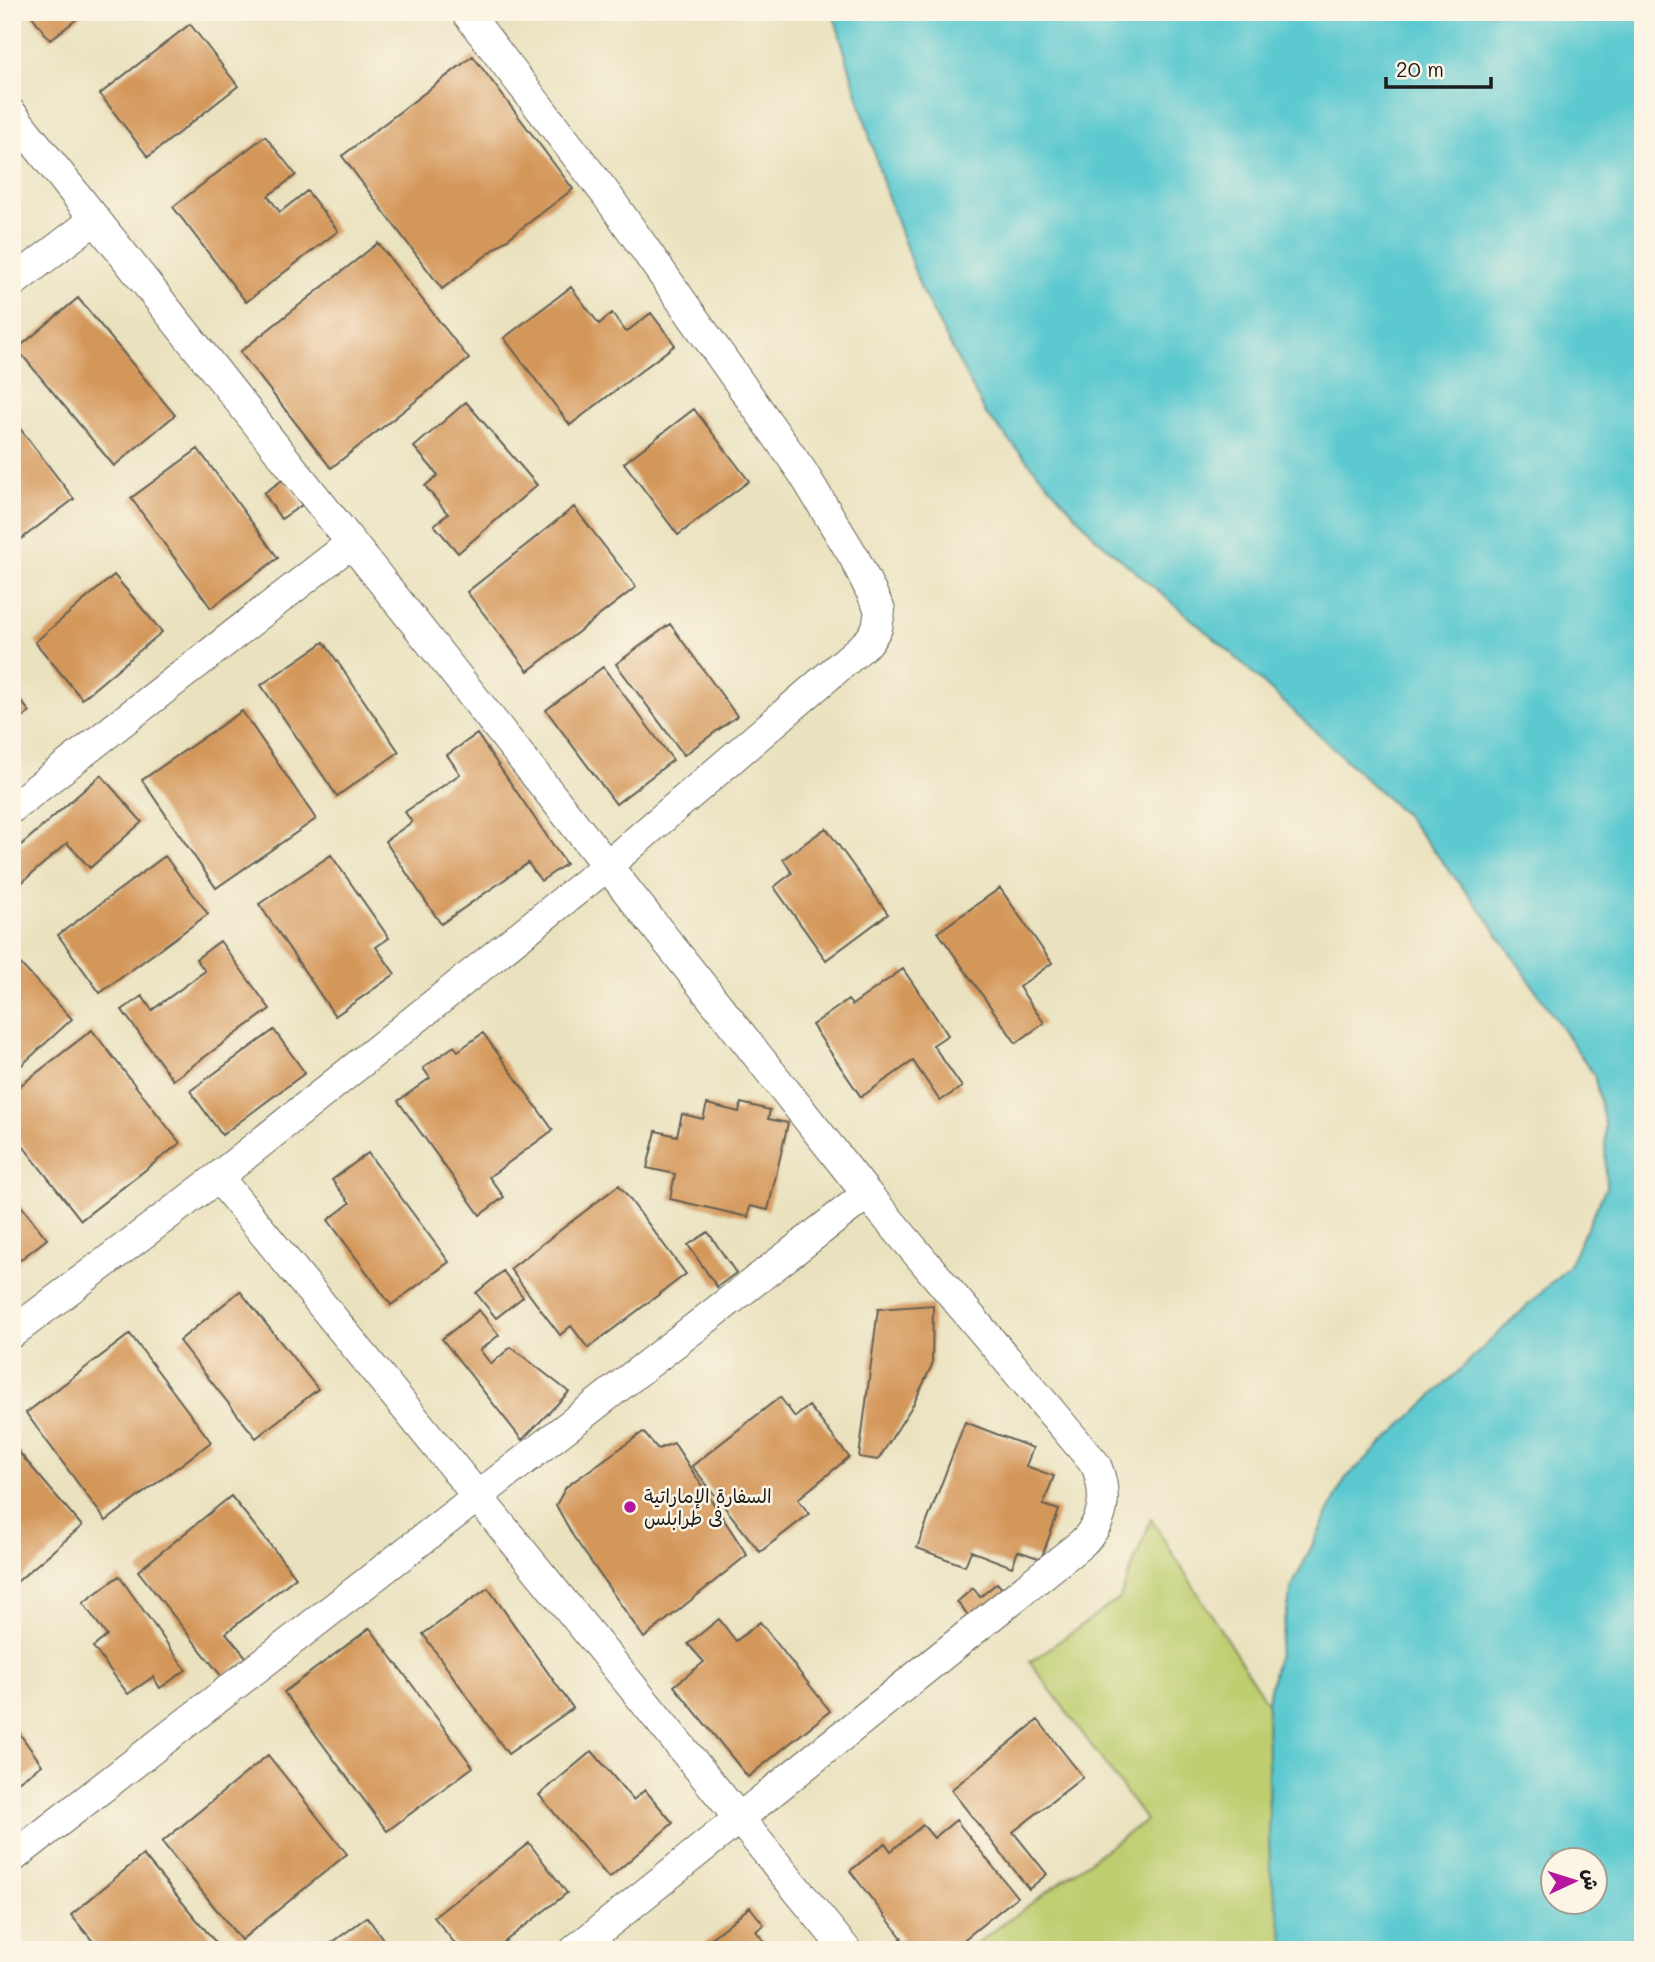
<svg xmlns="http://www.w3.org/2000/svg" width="1655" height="1962" viewBox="0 0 1655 1962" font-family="Mali,'Playpen Sans Arabic',sans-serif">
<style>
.green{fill:#becd6f;stroke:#6d7446;stroke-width:2}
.water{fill:#5bc9d0;stroke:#3c7276;stroke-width:2;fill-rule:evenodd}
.building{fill:#d4975a}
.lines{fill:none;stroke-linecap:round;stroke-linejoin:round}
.street-casing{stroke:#646155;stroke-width:32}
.street{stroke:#fff;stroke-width:30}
.poi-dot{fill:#b5179e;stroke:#fcf5e5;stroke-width:2.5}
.labels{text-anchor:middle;stroke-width:5;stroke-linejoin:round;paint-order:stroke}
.poi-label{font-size:19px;fill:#1c1c1c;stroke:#fcf5e5;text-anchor:start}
</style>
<rect width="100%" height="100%" fill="#fcf5e5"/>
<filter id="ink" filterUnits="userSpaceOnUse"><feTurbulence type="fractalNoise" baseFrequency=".0143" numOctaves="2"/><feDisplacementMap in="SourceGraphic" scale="14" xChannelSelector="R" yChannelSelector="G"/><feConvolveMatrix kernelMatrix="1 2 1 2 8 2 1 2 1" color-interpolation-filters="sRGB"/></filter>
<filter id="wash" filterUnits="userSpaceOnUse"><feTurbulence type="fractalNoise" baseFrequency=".00686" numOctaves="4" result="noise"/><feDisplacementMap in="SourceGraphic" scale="28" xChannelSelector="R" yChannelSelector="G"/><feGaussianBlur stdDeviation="1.57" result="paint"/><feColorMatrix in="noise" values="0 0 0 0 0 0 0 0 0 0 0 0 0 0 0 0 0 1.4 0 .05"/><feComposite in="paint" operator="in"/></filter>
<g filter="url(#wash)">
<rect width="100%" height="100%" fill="#eae2bf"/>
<path class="green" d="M1151,1519L1267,1703L1270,1869L1286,1950H967L1146,1820L1030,1662L1120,1598Z"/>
<path class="water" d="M833,12H1643V1950H1286L1270,1869L1267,1703L1293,1584L1345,1479L1568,1267L1606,1188L1605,1125L1594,1075L1483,913L1406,816L1229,651L1096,538L986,414L921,289L885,189ZM1554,1860H1596V1902H1554Z"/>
<g id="blocks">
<path class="building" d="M29,12H86L50,40Z
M190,24L238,86L148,157L100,94Z
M473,56L573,189L442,289L342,156Z
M265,136L296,175L268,196L280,212L307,191L338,231L246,302L173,207Z
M378,243L469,359L331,468L240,352Z
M571,287L599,324L612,313L626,332L651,313L675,345L570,425L504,338Z
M78,298L175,415L114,466L17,349Z
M466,402L537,485L458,553L434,525L448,514L425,486L438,475L414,447Z
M694,409L749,481L678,535L624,463Z
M12,418L74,499L12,546Z
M198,449L278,558L211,608L131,498Z
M284,479L302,505L281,519L264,493Z
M574,507L636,587L528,671L467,592Z
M114,575L162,632L82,699L35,642Z
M670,624L737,716L684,755L616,664Z
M324,642L399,752L337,796L261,685Z
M603,667L673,760L616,804L546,710Z
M12,690L30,712L12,726Z
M242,711L316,819L216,888L142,780Z
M477,734L566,864L541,881L528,863L441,924L385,841L412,822L405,812L460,774L447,755Z
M101,775L142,822L90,868L67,843L19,885L12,877V853Z
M826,828L888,914L826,960L774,887L792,873L783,859Z
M331,855L389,938L376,947L395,974L335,1016L259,904Z
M165,856L208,914L100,993L58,935Z
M1000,888L1052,963L1019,987L1044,1023L1016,1043L938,932Z
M220,941L270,1009L173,1080L122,1010L142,996L152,1010L205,971L196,959Z
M12,955L72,1019L12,1074Z
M903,969L948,1035L933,1045L962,1087L940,1101L913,1061L861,1097L812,1025L848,1000L852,1005Z
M92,1030L180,1143L81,1220L12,1132V1092Z
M274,1030L305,1073L222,1135L190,1091Z
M483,1033L553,1130L489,1177L504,1197L480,1215L398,1101L430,1078L423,1068L454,1046L458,1051Z
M741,1103L770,1110L768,1119L788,1123L768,1210L750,1206L748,1217L670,1199L675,1174L647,1168L656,1131L677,1136L682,1114L703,1119L707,1104L739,1112Z
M368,1153L449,1262L391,1305L328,1220L350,1203L332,1180Z
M619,1185L686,1274L588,1348L571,1326L560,1335L510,1269Z
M12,1194L47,1239L12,1266Z
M708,1232L736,1273L717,1287L688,1245Z
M503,1271L523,1297L496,1318L476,1293Z
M240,1291L318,1389L256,1438L179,1341Z
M933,1305L932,1365L914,1403L878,1460L859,1457L878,1309Z
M479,1310L499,1335L480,1350L491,1364L511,1347L569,1392L522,1440L442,1339Z
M130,1334L211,1442L106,1521L26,1413Z
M780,1397L795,1417L809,1406L849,1457L798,1499L809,1514L760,1552L692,1466Z
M965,1422L1033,1448L1026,1466L1054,1476L1043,1505L1059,1510L1041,1559L1018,1551L1012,1567L971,1551L965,1566L917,1548Z
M643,1432L658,1449L674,1443L747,1555L644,1638L573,1536L556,1505L566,1487Z
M12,1444L82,1526L12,1586Z
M231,1496L296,1577L226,1633L247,1658L222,1677L138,1571Z
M119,1576L186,1670L160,1688L153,1677L128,1694L93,1647L107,1636L83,1603Z
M997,1583L1006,1593L973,1621L957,1602L973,1588L980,1597Z
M488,1588L573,1708L508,1754L423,1634Z
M719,1619L736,1641L760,1622L830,1711L748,1777L674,1686L704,1662L688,1644Z
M370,1628L473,1767L387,1831L284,1692Z
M1038,1720L1083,1777L1013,1832L1047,1874L1029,1889L951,1790Z
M12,1723L42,1765L12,1786Z
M592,1751L633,1800L645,1790L673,1823L609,1878L539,1795Z
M268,1755L347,1854L241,1940L162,1842Z
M956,1820L1017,1897L951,1950H887L902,1938L850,1871L885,1843L891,1851L923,1825L934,1838Z
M529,1843L567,1893L494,1950H460L434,1917Z
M143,1855L222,1950H100L71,1915Z
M750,1907L764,1925L756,1931L771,1950H696Z
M367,1917L391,1950H322L348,1931Z"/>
</g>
</g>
<g filter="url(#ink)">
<use href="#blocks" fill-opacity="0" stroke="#646155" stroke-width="2"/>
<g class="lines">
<defs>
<path id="street" d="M12,114L867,1194L1096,1465C1108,1495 1105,1522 1081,1544L575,1950
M12,283L94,220
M12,808L350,544
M218,1177L846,1950
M12,1333L218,1177L608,865L869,641L877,628L880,610L854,557L803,473L606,194L466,12
M12,1858L867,1194"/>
</defs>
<use href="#street" class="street-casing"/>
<use href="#street" class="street"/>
</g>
</g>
<circle class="poi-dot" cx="630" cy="1507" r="7"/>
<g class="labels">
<g class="poi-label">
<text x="644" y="1503">السفارة الإماراتية<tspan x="644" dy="22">فى طرابلس</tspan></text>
</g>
</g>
<rect width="1655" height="1962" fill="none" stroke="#fcf5e5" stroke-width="42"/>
<g transform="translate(1574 1881) rotate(86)"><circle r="33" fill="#fcf5e5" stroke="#a29e95" stroke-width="2"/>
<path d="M0-5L12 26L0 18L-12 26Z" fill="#b5179e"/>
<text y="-10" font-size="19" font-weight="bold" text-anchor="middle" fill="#1c1c1c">ش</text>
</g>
<path d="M1386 77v10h105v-10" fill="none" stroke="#1c1c1c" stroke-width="3.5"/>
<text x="1396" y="77" font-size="21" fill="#1c1c1c" stroke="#fcf5e5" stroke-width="5" paint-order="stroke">20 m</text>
</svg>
